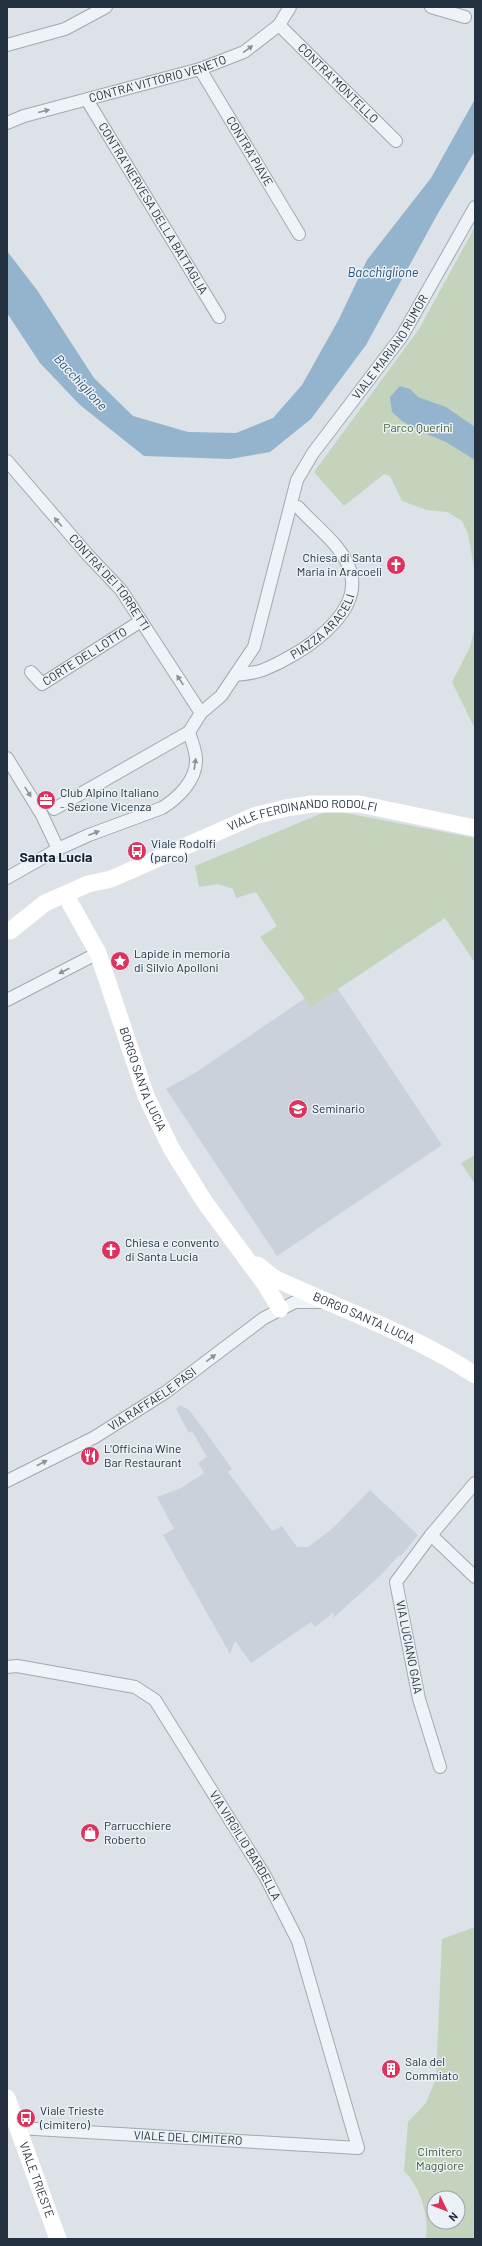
<svg xmlns="http://www.w3.org/2000/svg" width="482" height="2246" viewBox="0 0 482 2246" font-family="Barlow,sans-serif">
<style>
.built{fill:#cad1da}
.green{fill:#c4d3bc;fill-rule:evenodd}
.water{fill:#93b4cc}
.lines{fill:none;stroke-linecap:round;stroke-linejoin:round}
.street-casing{stroke:#a1a9b2;stroke-width:14}
.street{stroke:#eff2f6;stroke-width:12}
.secondary{stroke:#fff;stroke-width:17}
.oneway{fill:#8a929b}
.labels{text-anchor:middle;stroke-width:3;stroke-linejoin:round;paint-order:stroke}
.street-label{font-size:12px;fill:#243140;stroke:#ebf1f6}
.park-label{font-size:12px;fill:#3d5d30;stroke:#ebf1f6}
.poi-label{font-size:12px;fill:#243140;stroke:#ebf1f6;text-anchor:start}
.water-label{font-size:13px;font-style:italic;fill:#2a5478;stroke:#ebf1f6}
.quarter-label{font-size:14px;font-weight:bold;fill:#172230;stroke:#ebf1f6}
</style>
<rect width="100%" height="100%" fill="#dce2e8"/>
<path class="built" d="M332,980L442,1145L277,1256L166,1089L195,1073Z
M180,1405L189,1410L205,1431L232,1469L228,1472L272,1531L282,1526L297,1547H308L333,1528L370,1490L418,1535L401,1556L399,1555L381,1575L333,1618L334,1612L315,1627L311,1622L251,1663L235,1641L230,1654L163,1535L174,1529L157,1497L181,1488L204,1473L198,1463L207,1457L192,1431L189,1433L176,1409Z"/>
<path class="green" d="M475,227V573L468,534L462,521L447,512L427,510L402,501L390,476L384,474L344,506L314,472L419,329Z
M475,627V729L452,682L470,647Z
M330,810L475,838V963L445,918L311,1007L260,937L277,926L256,892L236,898L233,889L218,884L199,887L195,866Z
M475,1155V1184L461,1163Z
M475,1927V2239H426C429,2215 421,2188 404,2171L408,2122L426,2103L436,2078L442,1939ZM434,2198H458V2222H434Z"/>
<path class="water" d="M475,99V151L437,215L366,345L311,419L270,452L230,459L144,456L80,405L40,363L7,313V251L37,290L94,378L133,416L188,432L236,433L273,418L302,385L339,319L367,260L431,178Z
M400,386L410,389L418,397L446,407L475,427V460L446,442L419,431L402,421L392,412L390,397Z"/>
<g class="lines">
<defs>
<g id="street">
<path d="M431,7L465,17"/>
<path id="s1" d="M279,25L396,141"/>
<path d="M7,45L65,29L106,7"/>
<path id="s2" d="M200,69L299,234"/>
<path id="s3" d="M87,100L219,317"/>
<path id="s4" d="M7,123L24,116L200,69L244,52L279,25L290,7"/>
<path id="s5" d="M7,461L87,554L121,590L201,713"/>
<path id="s6" d="M31,672L42,684L141,621"/>
<path id="s7" d="M236,675C245,674 255,673 263,670C298,656 368,614 349,567C340,544 315,526 298,507"/>
<path id="s8" d="M189,732L201,713L221,696L254,647L297,480L313,453L402,336L475,207"/>
<path d="M7,758L42,815L58,849"/>
<path d="M54,809L189,732"/>
<path d="M7,878L58,849L89,835L162,808C178,798 197,780 196,759C196,750 191,740 189,732"/>
<path d="M7,1000L98,953"/>
<path id="s9" d="M7,1481L95,1437L166,1392L264,1318L295,1302H322"/>
<path d="M431,1535L475,1577"/>
<path id="s10" d="M7,1667L17,1666L135,1687L155,1700L265,1876L298,1941L358,2148L18,2128"/>
<path d="M440,1767L419,1699L396,1582L431,1535L475,1483"/>
</g>
</defs>
<use href="#street" class="street-casing"/>
<use href="#street" class="street"/>
<g class="secondary">
<path id="s11" d="M70,903L98,953L146,1096L171,1148L204,1201L265,1284L280,1309"/>
<path id="s12" d="M10,931L45,903L88,884L111,879L254,816L286,808L312,804H359L475,828"/>
<path id="s13" d="M258,1265L274,1278C342,1310 413,1334 475,1375"/>
<path id="s14" d="M7,2098L58,2239"/>
</g>
</g>
<defs><path id="oneway-solid" d="M-6-.8H1V-3.2L6.5 0L1 3.2V.8H-6Z"/></defs>
<g class="oneway">
<use href="#oneway-solid" transform="translate(248 49) rotate(-36)"/>
<use href="#oneway-solid" transform="translate(44 111) rotate(-14)"/>
<use href="#oneway-solid" transform="translate(58 522) rotate(-131)"/>
<use href="#oneway-solid" transform="translate(180 680) rotate(-124)"/>
<use href="#oneway-solid" transform="translate(195 764) rotate(-82)"/>
<use href="#oneway-solid" transform="translate(28 792) rotate(58)"/>
<use href="#oneway-solid" transform="translate(94 833) rotate(-21)"/>
<use href="#oneway-solid" transform="translate(64 971) rotate(153)"/>
<use href="#oneway-solid" transform="translate(211 1358) rotate(-37)"/>
<use href="#oneway-solid" transform="translate(42 1463) rotate(-27)"/>
</g>
<defs>
<symbol id="church-disc" viewBox="-11 -11 22 22"><circle r="9.5" fill="#dc325c" stroke="#ebf1f6"/><path d="M-1.2-6h2.4v3.5h3.3v2.4h-3.3V6h-2.4V-.1h-3.3v-2.4h3.3Z" fill="#fff"/></symbol>
<symbol id="office-disc" viewBox="-11 -11 22 22"><circle r="9.5" fill="#dc325c" stroke="#ebf1f6"/><path d="M-6-3h4V-5.5h4V-3h4V5H-6ZM-1-4.5V-3h2v-1.5ZM-6 0V1H6V0Z" fill="#fff"/></symbol>
<symbol id="bus-disc" viewBox="-11 -11 22 22"><circle r="9.5" fill="#dc325c" stroke="#ebf1f6"/><path d="M-5-6H5V4H4V6H2V4H-2V6H-4V4H-5ZM-3.5-4V0h7V-4ZM-3.5 1.2v1.5H-2V1.2ZM2 1.2v1.5H3.5V1.2Z" fill="#fff"/></symbol>
<symbol id="sight-disc" viewBox="-11 -11 22 22"><circle r="9.5" fill="#dc325c" stroke="#ebf1f6"/><path d="M0-6L1.8-2.2L6-1.7L2.9 1.2L3.7 5.4L0 3.3L-3.7 5.4L-2.9 1.2L-6-1.7L-1.8-2.2Z" fill="#fff"/></symbol>
<symbol id="school-disc" viewBox="-11 -11 22 22"><circle r="9.5" fill="#dc325c" stroke="#ebf1f6"/><path d="M0-5L7-2L0 1L-7-2ZM-4 1L0 2.5L4 1V4Q0 6-4 4Z" fill="#fff"/></symbol>
<symbol id="restaurant-disc" viewBox="-11 -11 22 22"><circle r="9.5" fill="#dc325c" stroke="#ebf1f6"/><path d="M-5-6h1v4h1v-4h1v4h1v-4h1v5L-1.5 .5V6h-2V.5L-5-1ZM5-6V6H3V1.5H1.5Q1.5-4 5-6Z" fill="#fff"/></symbol>
<symbol id="shop-disc" viewBox="-11 -11 22 22"><circle r="9.5" fill="#dc325c" stroke="#ebf1f6"/><path d="M-5-2.5h2.3a2.7 3.5 0 0 1 5.4 0H5L5.5 6h-11ZM-1.5-2.5h3a1.5 2.3 0 0 0-3 0Z" fill="#fff"/></symbol>
<symbol id="building-disc" viewBox="-11 -11 22 22"><circle r="9.5" fill="#dc325c" stroke="#ebf1f6"/><path d="M-4-6H4V6H1V3H-1V6H-4ZM-2.5-4.3h1.7v1.8h-1.7ZM.8-4.3h1.7v1.8H.8ZM-2.5-1h1.7V.8h-1.7ZM.8-1h1.7V.8H.8Z" fill="#fff"/></symbol>
</defs>
<g fill-rule="evenodd">
<use href="#church-disc" x="385" y="554" width="22" height="22"/>
<use href="#office-disc" x="35" y="789" width="22" height="22"/>
<use href="#bus-disc" x="126" y="840" width="22" height="22"/>
<use href="#sight-disc" x="109" y="950" width="22" height="22"/>
<use href="#school-disc" x="287" y="1098" width="22" height="22"/>
<use href="#church-disc" x="100" y="1239" width="22" height="22"/>
<use href="#restaurant-disc" x="79" y="1445" width="22" height="22"/>
<use href="#shop-disc" x="79" y="1822" width="22" height="22"/>
<use href="#building-disc" x="380" y="2058" width="22" height="22"/>
<use href="#bus-disc" x="15" y="2107" width="22" height="22"/>
</g>
<g class="labels">
<g class="street-label">
<text dy="4" stroke="none"><textPath href="#s4" startOffset="157">CONTRA' VITTORIO VENETO</textPath></text>
<text dy="4" stroke="none"><textPath href="#s1" startOffset="83">CONTRA' MONTELLO</textPath></text>
<text dy="4" stroke="none"><textPath href="#s2" startOffset="96">CONTRA' PIAVE</textPath></text>
<text dy="4" stroke="none"><textPath href="#s3" startOffset="127">CONTRA' NERVESA DELLA BATTAGLIA</textPath></text>
<text dy="4" stroke="none"><textPath href="#s8" startOffset="443">VIALE MARIANO RUMOR</textPath></text>
<text dy="4" stroke="none"><textPath href="#s5" startOffset="159">CONTRA' DEI TORRETTI</textPath></text>
<text dy="4" stroke="none"><textPath href="#s7" startOffset="103">PIAZZA ARACELI</textPath></text>
<text dy="4" stroke="none"><textPath href="#s6" startOffset="67">CORTE DEL LOTTO</textPath></text>
<text dy="4" stroke="none"><textPath href="#s12" startOffset="320">VIALE FERDINANDO RODOLFI</textPath></text>
<text dy="4" stroke="none"><textPath href="#s11" startOffset="191">BORGO SANTA LUCIA</textPath></text>
<text dy="4" stroke="none"><textPath href="#s13" startOffset="119">BORGO SANTA LUCIA</textPath></text>
<text dy="4" stroke="none"><textPath href="#s9" startOffset="167">VIA RAFFAELE PASI</textPath></text>
<text transform="translate(409 1647) rotate(79)" y="4">VIA LUCIANO GAIA</text>
<text dy="4" stroke="none"><textPath href="#s10" startOffset="325">VIA VIRGILIO BARDELLA</textPath></text>
<text transform="translate(188 2138) rotate(3)" y="4">VIALE DEL CIMITERO</text>
<text dy="4" stroke="none"><textPath href="#s14" startOffset="87">VIALE TRIESTE</textPath></text>
</g>
<g class="park-label">
<text x="418" y="432">Parco Querini</text>
<text x="440" y="2156">Cimitero<tspan x="440" dy="14">Maggiore</tspan></text>
</g>
<g class="poi-label">
<text x="382" y="562" text-anchor="end">Chiesa di Santa<tspan x="382" dy="14">Maria in Aracoeli</tspan></text>
<text x="60" y="797">Club Alpino Italiano<tspan x="60" dy="14">- Sezione Vicenza</tspan></text>
<text x="151" y="848">Viale Rodolfi<tspan x="151" dy="14">(parco)</tspan></text>
<text x="134" y="958">Lapide in memoria<tspan x="134" dy="14">di Silvio Apolloni</tspan></text>
<text x="312" y="1113">Seminario</text>
<text x="125" y="1247">Chiesa e convento<tspan x="125" dy="14">di Santa Lucia</tspan></text>
<text x="104" y="1453">L'Officina Wine<tspan x="104" dy="14">Bar Restaurant</tspan></text>
<text x="104" y="1830">Parrucchiere<tspan x="104" dy="14">Roberto</tspan></text>
<text x="405" y="2066">Sala del<tspan x="405" dy="14">Commiato</tspan></text>
<text x="40" y="2115">Viale Trieste<tspan x="40" dy="14">(cimitero)</tspan></text>
</g>
<g class="water-label">
<text x="383" y="277">Bacchiglione</text>
<text transform="translate(81 382) rotate(47)" y="5">Bacchiglione</text>
</g>
<g class="quarter-label">
<text x="56" y="862">Santa Lucia</text>
</g>
</g>
<rect width="482" height="2246" fill="none" stroke="#243140" stroke-width="16"/>
<g transform="translate(446 2210) rotate(133)"><circle r="19" fill="#ebf1f6" stroke="#9ba4ad"/>
<path d="M0-3L7 15L0 10L-7 15Z" fill="#dc325c"/>
<text y="-6" font-size="11" font-weight="bold" text-anchor="middle" fill="#243140">N</text>
</g>
</svg>
